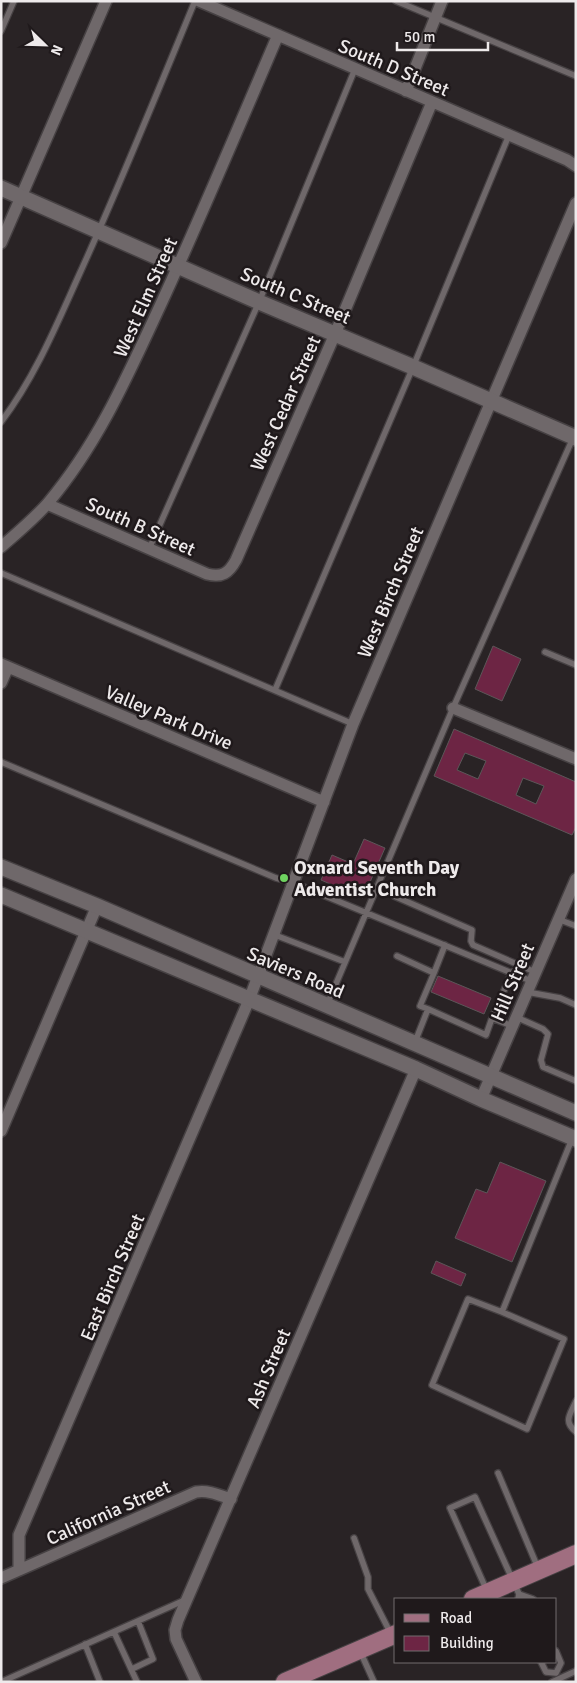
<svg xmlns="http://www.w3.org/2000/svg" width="577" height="1683" viewBox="0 0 577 1683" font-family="Signika,sans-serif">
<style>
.building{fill:#6d2544;stroke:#5c5658;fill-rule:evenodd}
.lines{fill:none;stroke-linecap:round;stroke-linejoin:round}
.lane-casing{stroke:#464143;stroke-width:8}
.street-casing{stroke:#464143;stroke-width:14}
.secondary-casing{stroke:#464143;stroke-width:18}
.primary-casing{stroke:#464143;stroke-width:20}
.lane{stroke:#6f686a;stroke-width:5.5}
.street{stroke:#6f686a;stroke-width:11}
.secondary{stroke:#6f686a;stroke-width:15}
.primary{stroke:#a06e80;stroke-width:18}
.poi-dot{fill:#6fd360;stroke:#1f191b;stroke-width:2}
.labels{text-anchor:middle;stroke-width:5;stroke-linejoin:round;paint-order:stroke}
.street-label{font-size:19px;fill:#eeeaeb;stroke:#1f191b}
.poi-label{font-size:19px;font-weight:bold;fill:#eeeaeb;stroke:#1f191b;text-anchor:start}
</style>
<rect width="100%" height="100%" fill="#292325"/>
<path class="building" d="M493,646L521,659L502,701L475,689Z
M454,729L576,782V827L572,835L434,776ZM465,753L486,761L478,779L457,770ZM523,778L544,786L536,804L516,795Z
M364,839L385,848L363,898L321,880L332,855L353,864Z
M438,976L491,998L484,1014L431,992Z
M500,1162L546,1181L512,1262L455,1238L476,1189L487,1193Z
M436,1261L466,1274L461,1286L431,1273Z"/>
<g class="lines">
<defs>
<path id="lane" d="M396,1L576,76
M1,31L14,1
M1,422C35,377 56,326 79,275C120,185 157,93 195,1
M149,549L259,302L355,69
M1,573L353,724
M545,652L576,665
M275,690L413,367L509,135
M1,762L276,878L294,883L531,981
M394,896L472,930L471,941L473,945L535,972
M558,919L576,926
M275,935L345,962
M397,956L434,973L420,1006L428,1009
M434,973L445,945
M527,992L560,998L576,1005
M327,1005L453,708L573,438
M516,1017L543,1029L548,1034L541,1060L543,1067L576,1081
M492,1018L512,972
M415,1042L428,1009L486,1035L492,1018L512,1026
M502,1312L468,1299L432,1385L527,1429L564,1339L502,1312L572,1139
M576,1401C570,1415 563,1421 576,1432
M498,1473L538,1568
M354,1538L368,1577V1589L391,1634
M487,1591L450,1508L475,1497L519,1594L518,1599
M519,1594L533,1599
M114,1632L137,1682
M85,1644L100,1682
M360,1651L374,1682
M541,1662L546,1672L556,1673
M132,1669L153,1659L138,1621
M556,1673L561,1663L556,1651
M1,1682L185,1600
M552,1682L576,1671"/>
<path id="street" d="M199,1L567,160L576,166
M406,91L442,1
M1,243L106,1
M47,504L207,574C222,578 229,573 236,560L335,334L432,102
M1,547C17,533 34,519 48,503C98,444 128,375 160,306C201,217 239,126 278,35
M1,664L324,802
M1,683L8,667
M453,708L576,759
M481,1099L576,879
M1,1131L97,906
M19,1570V1535L249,1000L353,724L576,203
M1,1578L196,1492C209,1490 219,1495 231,1499
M196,1682L176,1639L175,1630L178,1620L416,1069"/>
<path id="secondary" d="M1,188L259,302L413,367L576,438
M1,867L97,906L576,1113
M1,895L416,1069L481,1099L576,1139"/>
<path id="primary" d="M473,1599L576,1554
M285,1682L396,1634"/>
</defs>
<use href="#lane" class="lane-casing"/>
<use href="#street" class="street-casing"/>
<use href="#secondary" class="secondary-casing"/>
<use href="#primary" class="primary-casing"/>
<use href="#lane" class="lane"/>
<use href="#street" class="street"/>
<use href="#secondary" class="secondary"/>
<use href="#primary" class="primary"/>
</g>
<circle class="poi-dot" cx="284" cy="878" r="5"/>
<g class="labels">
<g class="street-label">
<text transform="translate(394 67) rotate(23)" y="7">South D Street</text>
<text transform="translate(296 295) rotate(23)" y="7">South C Street</text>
<text transform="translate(145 297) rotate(-66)" y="7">West Elm Street</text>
<text transform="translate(285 403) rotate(-66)" y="7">West Cedar Street</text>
<text transform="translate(141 526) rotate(24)" y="7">South B Street</text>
<text transform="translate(390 592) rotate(-67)" y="7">West Birch Street</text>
<text transform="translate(169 717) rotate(23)" y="7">Valley Park Drive</text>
<text transform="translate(296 972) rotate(23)" y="7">Saviers Road</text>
<text transform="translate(512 982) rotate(-67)" y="7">Hill Street</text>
<text transform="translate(112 1277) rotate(-67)" y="7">East Birch Street</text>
<text transform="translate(268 1368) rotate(-67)" y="7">Ash Street</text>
<text transform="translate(108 1512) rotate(-24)" y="7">California Street</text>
</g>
<g class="poi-label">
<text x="294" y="874">Oxnard Seventh Day<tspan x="294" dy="22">Adventist Church</tspan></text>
</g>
</g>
<rect width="577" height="1683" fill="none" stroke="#eeeaeb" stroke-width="5"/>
<rect x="394" y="1598" width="162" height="65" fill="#1f191b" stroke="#726d6e"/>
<rect x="404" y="1614" width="25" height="8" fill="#a06e80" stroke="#726d6e"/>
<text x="440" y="1623" font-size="15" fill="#eeeaeb">Road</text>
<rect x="404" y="1636" width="25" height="15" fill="#6d2544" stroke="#726d6e"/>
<text x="440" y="1648" font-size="15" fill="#eeeaeb">Building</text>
<g transform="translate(45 45) rotate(113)" stroke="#1f191b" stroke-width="4" paint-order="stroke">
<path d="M0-4L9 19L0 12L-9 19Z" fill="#eeeaeb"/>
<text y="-8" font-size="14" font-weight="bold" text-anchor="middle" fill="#eeeaeb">N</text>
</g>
<path d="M397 42v8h91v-8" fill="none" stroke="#eeeaeb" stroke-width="2.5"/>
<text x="404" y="42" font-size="15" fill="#eeeaeb" stroke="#1f191b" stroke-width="4" paint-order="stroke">50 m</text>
</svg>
